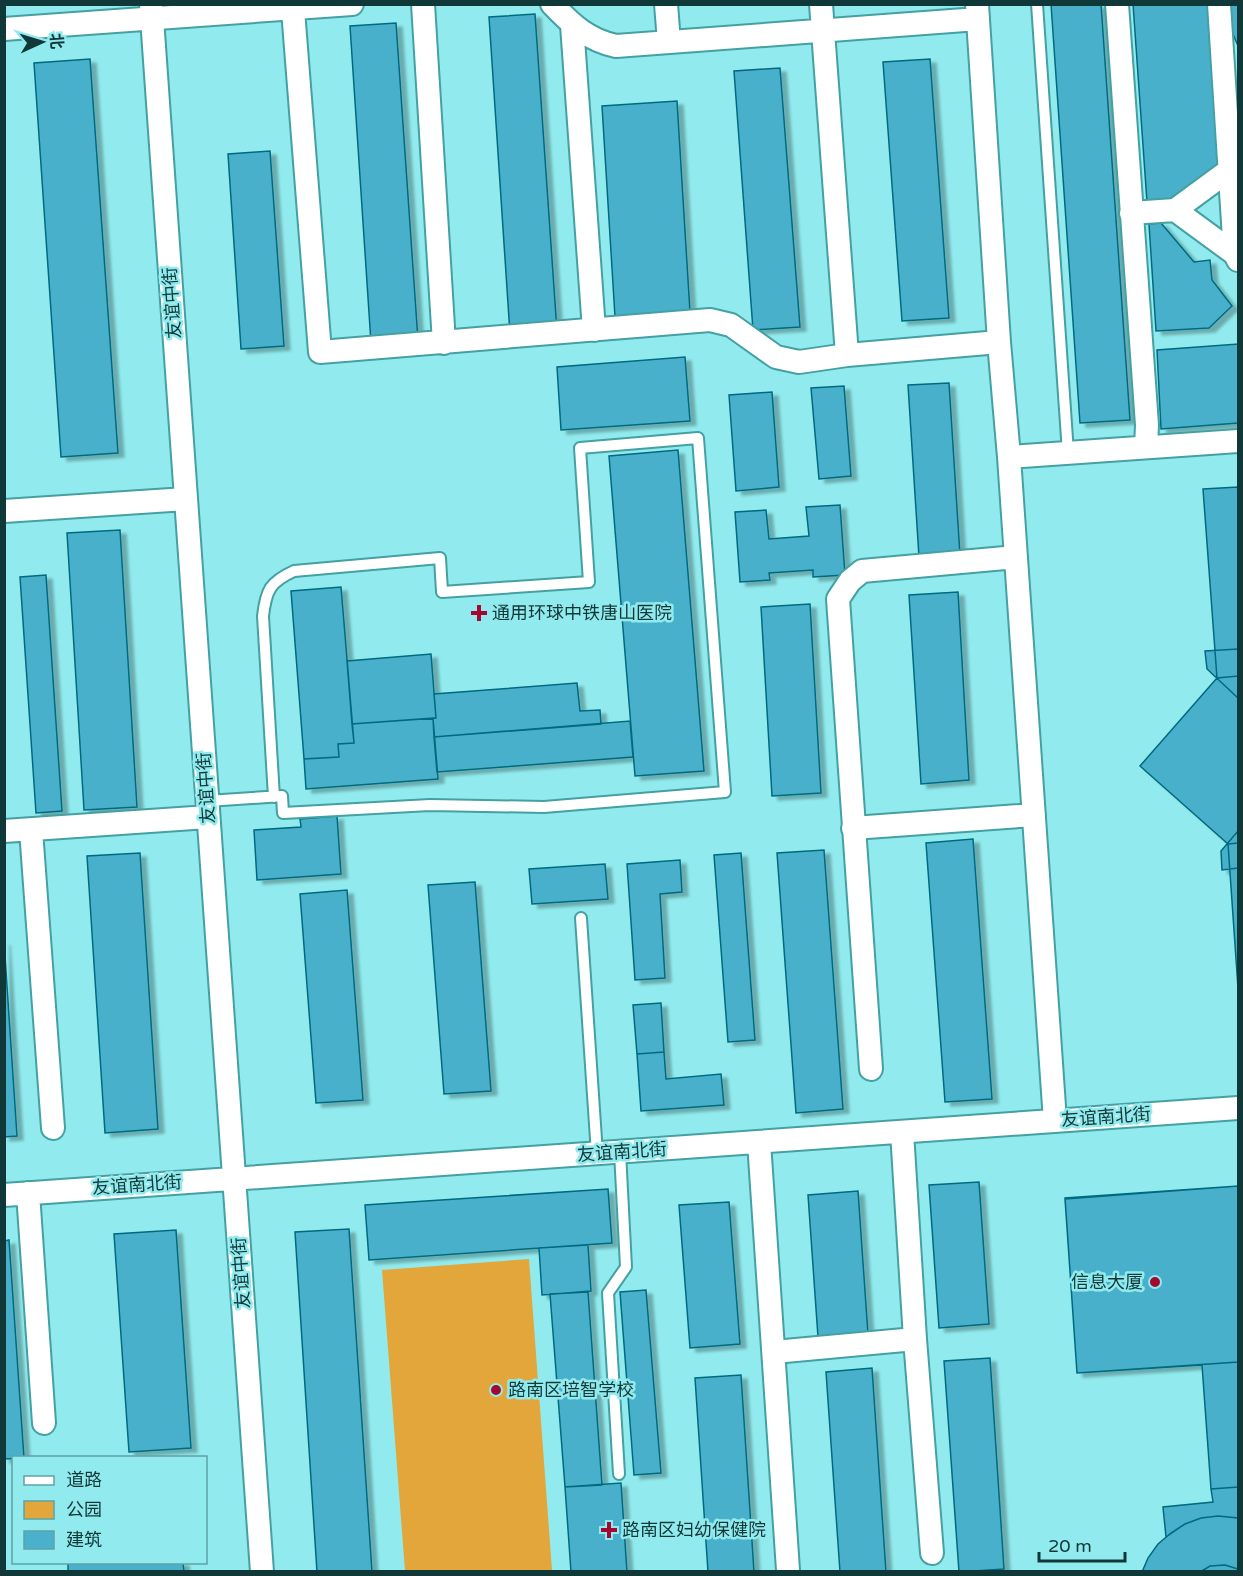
<svg xmlns="http://www.w3.org/2000/svg" width="1243" height="1576" viewBox="0 0 1243 1576" font-family="'Varela Round','Noto Sans SC',sans-serif">
<style>
.green{fill:#e3a63a}
.building{fill:#4ab0cb;stroke:#006a7f;stroke-width:1.5;filter:url(#shadow)}
.lines{fill:none;stroke-linecap:round;stroke-linejoin:round}
.lane-casing{stroke:#44a0a3;stroke-width:14}
.street-casing{stroke:#44a0a3;stroke-width:26}
.lane{stroke:#fff;stroke-width:10}
.street{stroke:#fff;stroke-width:22}
.poi-dot{fill:#a40830;stroke:#91ebee;stroke-width:2}
.labels{text-anchor:middle;stroke-width:5;stroke-linejoin:round;paint-order:stroke}
.street-label{font-size:18px;fill:#113839;stroke:#91ebee}
.poi-label{font-size:18px;fill:#113839;stroke:#91ebee;text-anchor:start}
</style>
<defs>
<filter id="shadow"><feDropShadow dx="6" dy="4" stdDeviation="1.5" flood-color="#0004"/></filter>
</defs>
<rect width="100%" height="100%" fill="#91ebee"/>
<path class="green" d="M529,1259L552,1570L405,1571L382,1270Z"/>
<path class="building" d="M1051,4H1101L1130,420L1080,423Z
M1133,4H1209L1220,168L1178,201L1147,202Z
M1229,4H1238V46L1230,27Z
M535,14L557,331L510,334L489,17Z
M396,23L418,340L371,343L350,26Z
M90,59L118,453L61,457L34,63Z
M930,59L949,318L902,321L883,62Z
M780,68L800,327L753,330L734,71Z
M677,101L690,312L615,317L602,106Z
M270,151L284,346L241,349L228,154Z
M1161,223L1194,262L1210,260L1212,280L1232,306L1209,328L1156,331L1149,224Z
M1238,344V423L1161,429L1157,350Z
M685,357L690,421L561,430L557,367Z
M949,383L960,555L919,557L908,385Z
M844,386L851,476L819,479L811,388Z
M772,392L779,487L736,491L729,395Z
M678,450L704,771L635,776L609,456Z
M1238,487V676L1217,678L1203,489Z
M840,505L845,575L813,577V570L769,573L770,580L740,582L735,512L766,510L769,539L809,536L806,507Z
M120,530L137,807L84,810L67,533Z
M46,575L62,811L36,813L20,577Z
M341,587L354,743L338,744L339,757L304,759L291,591Z
M958,592L969,780L921,784L909,595Z
M810,604L821,793L772,796L761,607Z
M1238,649V698L1207,669L1205,651Z
M431,654L436,718L352,724L347,661Z
M1238,676V843L1228,844L1140,766L1217,678Z
M577,683L580,711L600,710L601,724L434,737L433,718H436L434,694Z
M433,718L438,779L306,789L304,759L339,757L338,744L354,743L352,724Z
M630,721L633,757L437,772L434,737Z
M337,816L341,874L257,880L254,830L301,827L300,819Z
M1238,831V868L1222,870L1221,851Z
M973,839L992,1099L945,1102L926,843Z
M1238,843V988L1228,844Z
M824,850L843,1109L796,1113L777,853Z
M140,853L158,1129L105,1133L87,856Z
M741,853L755,1040L728,1042L714,855Z
M680,860L682,892L660,894L665,978L635,980L627,864Z
M605,864L608,899L532,904L529,869Z
M475,882L491,1091L444,1094L428,885Z
M347,890L363,1100L316,1103L300,894Z
M4,941L17,1136L4,1137Z
M661,1003L664,1052L637,1054L633,1005Z
M664,1052L666,1079L721,1074L724,1105L641,1111L637,1054Z
M979,1182L989,1324L939,1328L929,1185Z
M1238,1186V1487L1211,1489L1202,1365L1077,1373L1065,1199Z
M1238,1186V1362L1077,1373L1065,1198Z
M608,1189L612,1243L369,1260L365,1205Z
M858,1191L868,1334L818,1337L808,1195Z
M729,1202L740,1344L690,1348L679,1205Z
M349,1229L372,1572H317L295,1232Z
M176,1230L191,1448L129,1452L114,1234Z
M9,1240L24,1458L4,1459V1241Z
M588,1245L591,1291L542,1295L539,1248Z
M646,1290L661,1473L634,1475L620,1292Z
M588,1292L602,1485L565,1487L550,1294Z
M990,1358L1004,1569L959,1572L944,1361Z
M872,1368L886,1572H840L826,1372Z
M741,1375L754,1572H708L695,1378Z
M621,1483L627,1572H571L565,1487Z
M1238,1487V1518L1218,1516L1201,1518L1185,1524L1166,1537L1163,1507L1213,1502L1211,1489Z
M1218,1516L1238,1518V1569L1225,1565L1210,1566L1200,1572H1142L1148,1558L1158,1544L1171,1533L1185,1524L1201,1518Z
M68,1562H183L184,1572H68Z
M1225,1565L1238,1569V1572H1200L1210,1566Z"/>
<g class="lines">
<defs>
<path id="lane" d="M1037,4L1068,453
M207,801L282,796L283,813L430,805L544,807L725,792L698,438L580,448L589,582L442,592L440,558L294,571C270,582 266,590 263,616L274,797
M581,918L597,1154
M619,1474L608,1293L626,1267L620,1152"/>
<path id="street" d="M151,4L262,1572
M423,4L444,343
M552,4C572,25 588,40 616,46L978,19
M666,4L669,42
M821,4L847,355
M977,4L999,342L1009,457L1055,1121
M1117,4L1147,425L1146,447
M1219,4L1235,254L1238,260
M293,10L320,352L710,320L731,325L776,357L799,362L847,355L999,342
M572,25L594,330
M4,29L352,4
M1175,210L1228,171
M1131,213L1175,210L1235,254
M1009,457L1238,441
M4,511L186,499
M853,828L1034,815
M31,830L53,1128
M4,831L208,817
M871,1069L838,599L850,581L862,571L1016,557
M902,1132L915,1339L932,1553
M759,1142L788,1570
M28,1193L44,1423
M4,1195L1238,1108
M774,1352L915,1339"/>
</defs>
<use href="#lane" class="lane-casing"/>
<use href="#street" class="street-casing"/>
<use href="#lane" class="lane"/>
<use href="#street" class="street"/>
</g>
<g class="poi-dot">
<path d="M476 604h6v6h6v6h-6v6h-6v-6h-6v-6h6z"/>
<circle cx="1155" cy="1282" r="6"/>
<circle cx="496" cy="1390" r="6"/>
<path d="M606 1521h6v6h6v6h-6v6h-6v-6h-6v-6h6z"/>
</g>
<g class="labels">
<g class="street-label">
<text transform="translate(172 303) rotate(-94)" y="6">友谊中街</text>
<text transform="translate(206 788) rotate(-94)" y="6">友谊中街</text>
<text transform="translate(1106 1117) rotate(-4)" y="6">友谊南北街</text>
<text transform="translate(622 1152) rotate(-4)" y="6">友谊南北街</text>
<text transform="translate(137 1185) rotate(-4)" y="6">友谊南北街</text>
<text transform="translate(241 1273) rotate(-94)" y="6">友谊中街</text>
</g>
<g class="poi-label">
<text x="492" y="619">通用环球中铁唐山医院</text>
<text x="1143" y="1288" text-anchor="end">信息大厦</text>
<text x="508" y="1396">路南区培智学校</text>
<text x="622" y="1536">路南区妇幼保健院</text>
</g>
</g>
<rect width="1243" height="1576" fill="none" stroke="#113839" stroke-width="12"/>
<rect x="12" y="1456" width="195" height="108" fill="#91ebee" stroke="#5ea3a6" stroke-width="1.5"/>
<rect x="24" y="1476" width="30" height="9" fill="#ffffff" stroke="#5ea3a6" stroke-width="1.5"/>
<text x="66" y="1486" font-size="18" fill="#113839">道路</text>
<rect x="24" y="1501" width="30" height="18" fill="#e3a63a" stroke="#5ea3a6" stroke-width="1.5"/>
<text x="66" y="1516" font-size="18" fill="#113839">公园</text>
<rect x="24" y="1531" width="30" height="18" fill="#4ab0cb" stroke="#5ea3a6" stroke-width="1.5"/>
<text x="66" y="1546" font-size="18" fill="#113839">建筑</text>
<g transform="translate(42 42) rotate(86)" stroke="#91ebee" stroke-width="4.5" paint-order="stroke">
<path d="M0-4.5L10 22L0 15L-10 22Z" fill="#113839"/>
<text y="-9" font-size="16" font-weight="bold" text-anchor="middle" fill="#113839">北</text>
</g>
<path d="M1039 1552v9h86v-9" fill="none" stroke="#113839" stroke-width="3"/>
<text x="1048" y="1552" font-size="18" fill="#113839" stroke="#91ebee" stroke-width="4.5" paint-order="stroke">20 m</text>
</svg>
